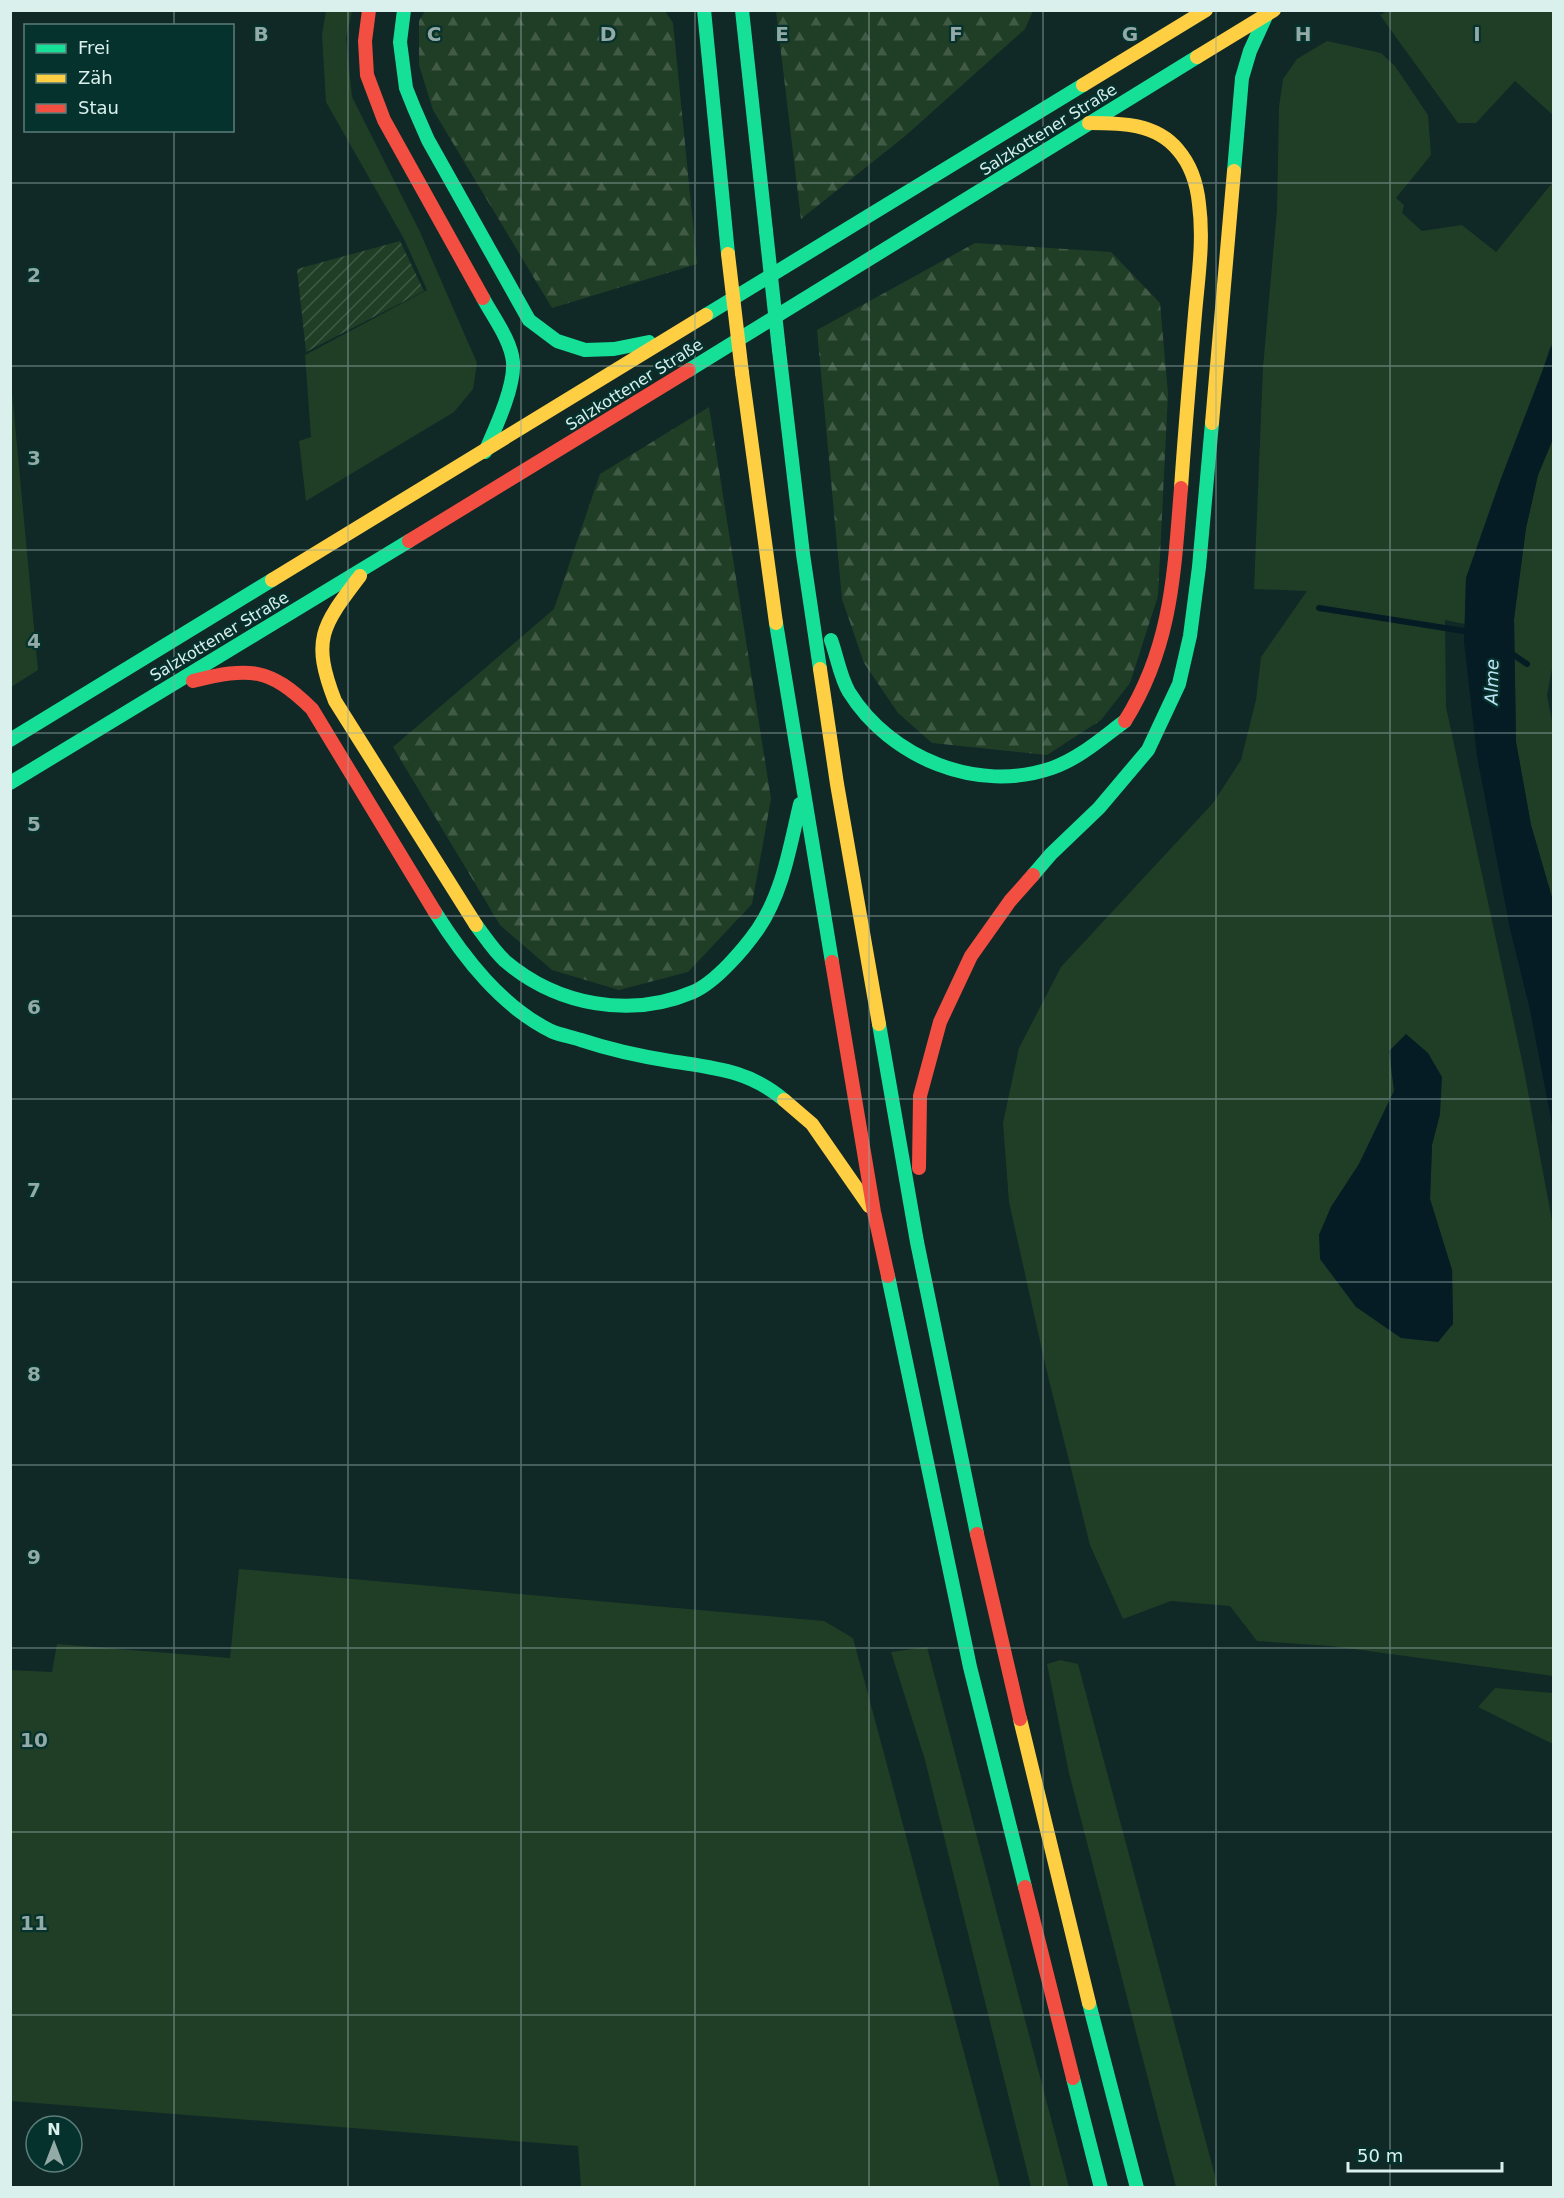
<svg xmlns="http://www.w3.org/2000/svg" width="1564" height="2198" viewBox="0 0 1564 2198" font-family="'DejaVu Sans',sans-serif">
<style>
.grass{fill:#203e26;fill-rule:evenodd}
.forest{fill:url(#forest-firs)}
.garden{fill:url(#garden-furrows)}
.water{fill:#051c24}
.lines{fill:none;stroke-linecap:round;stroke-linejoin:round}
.stream{stroke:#051c24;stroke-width:6}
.fast{stroke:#16e098;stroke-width:14}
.slow{stroke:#ffcf43;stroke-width:14}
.jam{stroke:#f24e42;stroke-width:14}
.fast-bridge{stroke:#16e098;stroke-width:14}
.slow-bridge{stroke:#ffcf43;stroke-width:14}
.grid{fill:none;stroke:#93aaa7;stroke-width:1.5;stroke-opacity:0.55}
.labels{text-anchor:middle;stroke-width:4.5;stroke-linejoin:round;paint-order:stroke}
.street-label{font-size:16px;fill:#daf0ed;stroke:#06322e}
.water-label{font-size:18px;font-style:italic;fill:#bde3f4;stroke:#06322e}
.grid-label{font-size:20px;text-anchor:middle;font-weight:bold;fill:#93aaa7;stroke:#06322e;stroke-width:4.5;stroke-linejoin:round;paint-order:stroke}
</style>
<defs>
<pattern id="forest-firs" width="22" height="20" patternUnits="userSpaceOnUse" patternTransform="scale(1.5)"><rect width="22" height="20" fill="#203e26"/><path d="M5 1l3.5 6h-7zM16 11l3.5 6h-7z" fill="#405a46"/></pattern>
<pattern id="garden-furrows" width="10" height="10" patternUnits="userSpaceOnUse" patternTransform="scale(1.5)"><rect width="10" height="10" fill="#203e26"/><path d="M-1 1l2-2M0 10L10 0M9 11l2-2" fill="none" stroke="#405a46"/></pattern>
</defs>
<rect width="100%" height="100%" fill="#102826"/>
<path class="grass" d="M326,11H352L346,38L352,97L420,232L477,363L473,389L454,412L306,501L299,441L311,437L305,355L427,290L404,239L326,102L322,35Z
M1387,11H1553V115L1515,81L1476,123H1458L1380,15Z
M1327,41L1381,53L1395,66L1428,115L1431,155L1396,198L1404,205L1402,213L1422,231L1462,225L1496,252L1553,182V343L1549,350L1536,393L1466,578L1465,624L1445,620L1446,707L1523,1065L1553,1226V1676L1331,1646L1257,1641L1230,1606L1171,1601L1123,1619L1090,1545L1046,1368L1009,1202L1003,1123L1019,1048L1061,967L1213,803L1241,760L1256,700L1261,657L1307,591L1254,589L1263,367L1277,210L1279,107L1283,79L1297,59ZM1394,1091L1440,1114L1432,1145L1430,1199L1452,1270L1453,1323L1438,1342L1319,1235L1331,1207L1359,1164Z
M10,371L38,670L11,687H10Z
M1553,439L1554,659L1547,695L1554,732L1553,901L1531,825L1516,742L1514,619L1526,528L1538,475Z
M239,1569L824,1621L853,1638L1000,2187H581L578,2146L11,2101V1670L52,1672L57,1644L230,1658Z
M927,1647L1069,2187H1031L925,1760L891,1652Z
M1060,1660L1078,1664L1218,2187H1176L1069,1773L1047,1664Z
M1495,1688L1553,1693V1744L1478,1707Z"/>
<path class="forest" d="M425,11H665L673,23L697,264L552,308L433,110L419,65V21Z
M776,11V10L1033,11L1025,29L904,137L801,219Z
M975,243L1111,252L1160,303L1168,394L1158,596L1130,683L1101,720L1047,755L932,743L898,713L864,663L842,599L817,330Z
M709,407L771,799L752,904L688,972L619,990L552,970L500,925L393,747L554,609L600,474Z"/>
<path class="garden" d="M400,241L424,291L306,352L297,269Z"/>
<path class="water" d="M1553,343V439L1538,475L1526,528L1514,619L1516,742L1531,825L1553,901V1129L1530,1010L1510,929L1477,756L1464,642L1466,578L1500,481Z
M1406,1034L1428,1053L1442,1077L1440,1114L1432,1145L1430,1199L1452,1270L1453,1324L1438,1342L1401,1338L1356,1307L1320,1259L1319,1235L1331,1207L1359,1164L1394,1091L1389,1051Z"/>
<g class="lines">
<path class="stream" d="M1319,608L1470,632
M1508,651L1527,664"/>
<path class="fast" d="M404,10L400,42L406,88L414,108L428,140L529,320L557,341L585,350L614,349L649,342
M704,10L728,254
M742,10L766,231
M1234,171L1242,78L1250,51L1266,16
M483,298C493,317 511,340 513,362C515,387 495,429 485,452
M706,315L1083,85
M779,350L803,554L820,669
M689,370L1197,57
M776,623L832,962
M831,640C837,656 840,677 849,692C890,758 978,794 1052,768C1080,758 1102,738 1125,721
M10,740L272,580
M10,783L409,541
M1033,875L1051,854L1099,808L1148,750L1179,684L1190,636L1199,567L1212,423
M435,912C464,958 501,1006 551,1031C560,1035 572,1037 581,1040C611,1050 639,1056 670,1061C714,1068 749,1070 784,1100
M476,925C485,937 494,951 505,961C557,1005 630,1019 693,992C716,982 744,949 758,929C783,892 790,846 800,804
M879,1024L917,1242L977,1534
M888,1276L970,1667L1025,1887
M1089,2003L1137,2188
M1073,2078L1101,2188"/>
<path class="slow" d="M1197,57L1274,10
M1083,85L1206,10
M1089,123C1121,123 1156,123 1178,150C1191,165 1197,184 1199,204C1204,241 1198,278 1195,314C1190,372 1185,430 1181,488
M742,373L776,623
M1212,423L1234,171
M360,576C322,626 311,639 335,701L476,925
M272,580L706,315
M820,669L837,784L879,1024
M784,1100L812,1124L869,1206
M1020,1719L1089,2003"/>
<path class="jam" d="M369,10L365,41L367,75L384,120L483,298
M409,541L689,370
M193,681C250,667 269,667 312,709L435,912
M1125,721C1172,646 1174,573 1181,488
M832,962L874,1212L888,1276
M919,1168L920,1096L940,1022L971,956L1010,901L1033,875
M977,1534L1020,1719
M1025,1887L1073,2078"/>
<path class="fast-bridge" d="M766,231L779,350"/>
<path class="slow-bridge" d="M728,254L742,373"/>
</g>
<path class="grid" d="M174,10V26M348,10V2188M521,10V2188M695,10V2188M869,10V2188M1043,10V2188M1216,10V2188M1390,10V2188M174,130V2188M10,183H1554M10,366H1554M10,550H1554M10,733H1554M10,916H1554M10,1099H1554M10,1282H1554M10,1465H1554M10,1648H1554M10,1832H1554M10,2015H1554"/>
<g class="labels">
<g class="street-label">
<text transform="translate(1048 129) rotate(-32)" y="6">Salzkottener Straße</text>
<text transform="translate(634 384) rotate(-32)" y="6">Salzkottener Straße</text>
<text transform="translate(219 636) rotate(-31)" y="6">Salzkottener Straße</text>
</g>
<g class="water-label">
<text transform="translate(1492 682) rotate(-89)" y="6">Alme</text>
</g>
</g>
<g class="grid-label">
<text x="261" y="41">B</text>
<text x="434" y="41">C</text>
<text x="608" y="41">D</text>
<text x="782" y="41">E</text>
<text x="956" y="41">F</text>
<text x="1130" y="41">G</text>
<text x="1303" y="41">H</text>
<text x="1477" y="41">I</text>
<text x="34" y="282">2</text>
<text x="34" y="465">3</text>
<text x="34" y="648">4</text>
<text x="34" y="831">5</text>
<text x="34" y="1014">6</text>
<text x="34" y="1197">7</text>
<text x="34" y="1381">8</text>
<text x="34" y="1564">9</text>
<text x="34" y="1747">10</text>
<text x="34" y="1930">11</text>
</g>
<rect width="1564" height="2198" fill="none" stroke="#daf0ed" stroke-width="24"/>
<rect x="24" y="24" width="210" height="108" fill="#06322e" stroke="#5b7e7a" stroke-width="1.5"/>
<rect x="36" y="44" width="30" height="9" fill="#16e098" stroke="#5b7e7a" stroke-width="1.5"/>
<text x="78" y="54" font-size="18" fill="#daf0ed">Frei</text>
<rect x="36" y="74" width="30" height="9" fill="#ffcf43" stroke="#5b7e7a" stroke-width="1.5"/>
<text x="78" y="84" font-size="18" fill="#daf0ed">Zäh</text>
<rect x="36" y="104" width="30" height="9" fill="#f24e42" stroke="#5b7e7a" stroke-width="1.5"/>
<text x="78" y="114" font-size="18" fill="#daf0ed">Stau</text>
<g transform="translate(54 2144)"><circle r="28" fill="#06322e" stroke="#5b7e7a" stroke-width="1.5"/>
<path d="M0-4.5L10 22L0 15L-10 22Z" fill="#93aaa7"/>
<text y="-9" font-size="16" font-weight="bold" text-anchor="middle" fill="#daf0ed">N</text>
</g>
<path d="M1348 2162v9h154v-9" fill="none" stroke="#daf0ed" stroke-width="3"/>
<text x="1357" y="2162" font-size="18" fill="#daf0ed" stroke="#06322e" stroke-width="4.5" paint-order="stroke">50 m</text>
</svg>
